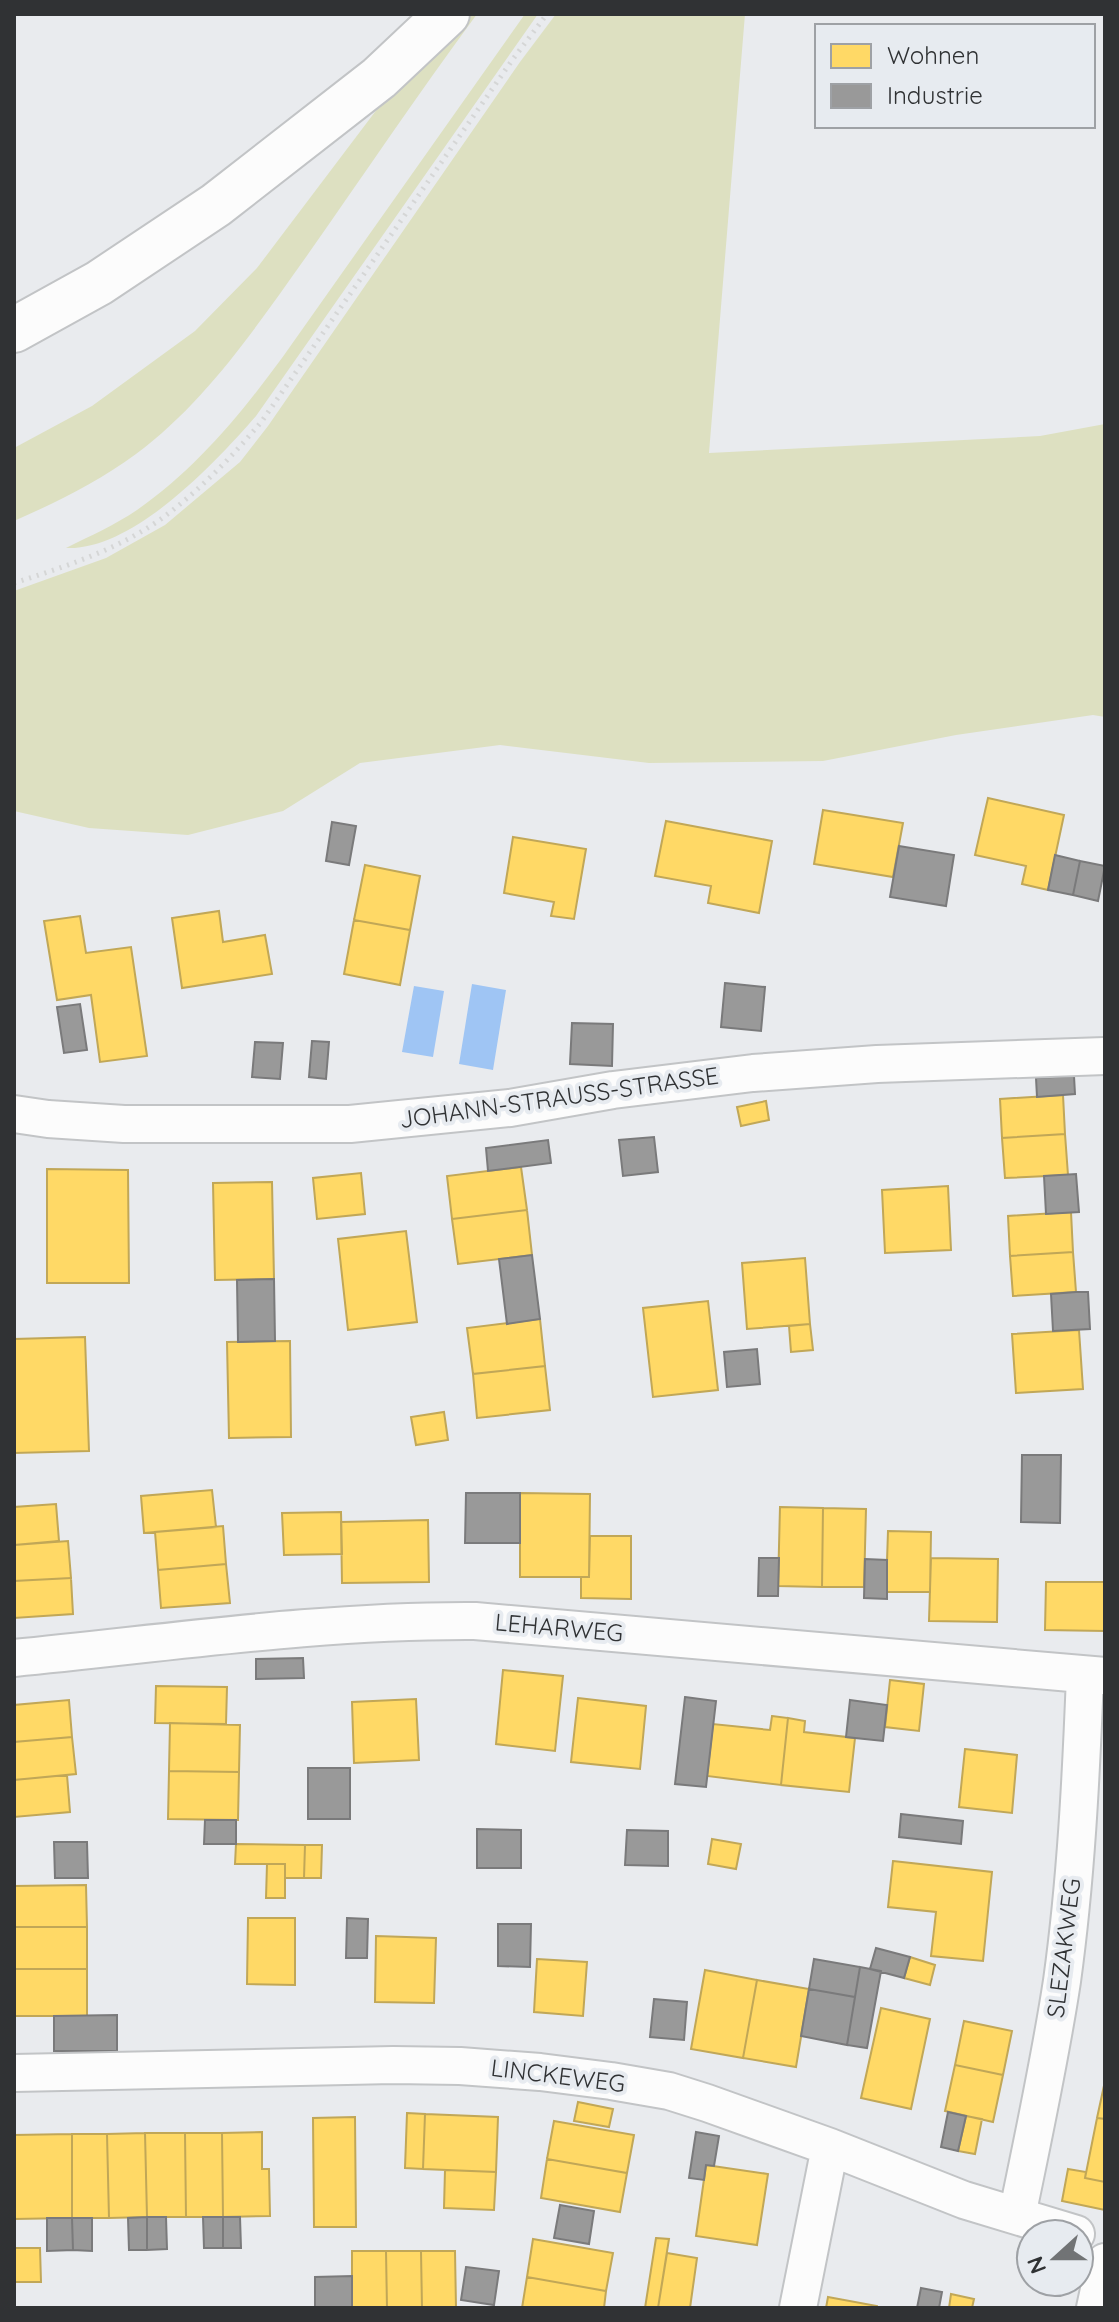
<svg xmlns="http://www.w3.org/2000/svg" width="1119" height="2322" viewBox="0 0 1119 2322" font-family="Quicksand,sans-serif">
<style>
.green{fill:#dde0c1}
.water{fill:#9fc5f4}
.homes{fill:#ffd966;stroke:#c1a757;stroke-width:2}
.industry{fill:#999;stroke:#7a7a7b;stroke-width:2}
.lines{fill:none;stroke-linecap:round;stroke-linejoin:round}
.street-casing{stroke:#c2c4c6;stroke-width:40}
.secondary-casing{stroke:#c2c4c6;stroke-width:48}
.path{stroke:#d5d6d6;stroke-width:5;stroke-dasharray:2 6;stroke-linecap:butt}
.street{stroke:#fcfcfc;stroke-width:36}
.secondary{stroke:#fcfcfc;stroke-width:44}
.labels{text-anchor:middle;stroke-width:8;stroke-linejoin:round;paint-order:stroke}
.street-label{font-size:24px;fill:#303234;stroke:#e7ebf0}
</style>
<rect width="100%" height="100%" fill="#e9ebee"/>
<path class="green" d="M449,14H477C418,94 363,176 306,257C256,327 206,402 136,454C98,482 57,502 14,521V448L92,406L195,331L257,268Z
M525,14H538L256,416C215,463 133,551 66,548C90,536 115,525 137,510C196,469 240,415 282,358Z
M556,14H745L709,453L1040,436L1105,424V717L1093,715L956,735L823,761L649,763L500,745L360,763L283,811L188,835L89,828L14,811V591L106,558L165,525L240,462L268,426L520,62Z"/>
<path class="water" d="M472,984L506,990L493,1070L459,1064Z
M414,986L444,991L433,1057L402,1052Z"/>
<path class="homes" d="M988,798L1064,815L1048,890L1022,884L1026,866L975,855Z
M823,810L903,823L893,877L814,864Z
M666,821L772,841L759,913L708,903L711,886L655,876Z
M513,837L586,849L574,919L551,916L554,902L504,893Z
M365,865L420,876L410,930L354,920Z
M219,911L223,942L265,935L272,974L182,988L172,918Z
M80,916L86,953L131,947L147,1056L100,1062L91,995L57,1000L44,921Z
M354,920L410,930L400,985L344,974Z
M1063,1095L1065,1134L1002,1138L1000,1099Z
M766,1101L769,1120L741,1126L737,1107Z
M1065,1134L1068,1175L1005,1178L1002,1138Z
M521,1167L527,1210L452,1219L447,1176Z
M47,1169L128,1170L129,1283H47Z
M361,1173L365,1214L317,1219L313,1178Z
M272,1182L274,1279L215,1280L213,1183Z
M948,1186L951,1250L885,1253L882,1190Z
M527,1210L532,1255L458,1264L452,1219Z
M1071,1212L1073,1252L1010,1256L1008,1216Z
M406,1231L417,1322L348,1330L338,1239Z
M1073,1252L1076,1292L1013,1296L1010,1256Z
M805,1258L810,1324L747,1329L742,1263Z
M708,1301L718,1390L653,1397L643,1308Z
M540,1319L545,1366L473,1374L467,1328Z
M810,1324L813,1350L791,1352L789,1326Z
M1079,1330L1083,1389L1016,1393L1012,1334Z
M85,1337L89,1451L14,1453V1339Z
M290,1341L291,1437L229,1438L227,1342Z
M545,1366L550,1410L477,1418L473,1374Z
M444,1412L448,1440L416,1445L411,1417Z
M212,1490L216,1527L144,1533L141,1496Z
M520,1493L590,1494L589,1577H520Z
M56,1504L59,1541L14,1545V1507Z
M780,1507L823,1508L822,1587L778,1586Z
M823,1508L866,1509L864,1587H822Z
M341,1512L342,1554L284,1555L282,1513Z
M428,1520L429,1582L342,1583L341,1522Z
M223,1526L226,1564L158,1570L155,1532Z
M888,1531L931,1532L930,1592H886Z
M590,1536H631V1599L581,1598V1577H589Z
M68,1541L71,1578L14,1581V1545Z
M931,1558L998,1559L997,1622L929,1621Z
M226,1564L230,1603L161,1608L158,1570Z
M71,1578L73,1614L14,1618V1581Z
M1046,1582H1105V1631L1045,1630Z
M503,1670L563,1676L555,1751L496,1744Z
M890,1680L924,1684L919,1731L885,1727Z
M156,1686L227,1687L226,1724L155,1723Z
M578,1698L646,1706L640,1769L571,1762Z
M416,1699L419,1760L354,1763L352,1702Z
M69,1700L72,1737L14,1742V1705Z
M772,1716L788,1718L781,1785L707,1776L713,1724L770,1730Z
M788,1718L805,1721L804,1732L855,1738L849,1792L781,1785Z
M170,1723L240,1725L239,1772L169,1771Z
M72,1737L76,1774L14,1780V1742Z
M965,1749L1017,1755L1012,1813L959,1807Z
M169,1771L239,1772L238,1820L168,1819Z
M67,1775L70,1812L14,1817V1780Z
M712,1839L741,1844L736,1869L708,1864Z
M236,1844L305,1845L304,1878H285V1864H235Z
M305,1845H322L321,1878H304Z
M893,1861L992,1872L983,1961L931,1956L936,1912L888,1907Z
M267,1864H285V1898H266Z
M86,1885L87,1927H14V1886Z
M248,1918H295V1985L247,1984Z
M14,1927H87V1969H14Z
M376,1936L436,1938L434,2003L375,2002Z
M910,1957L935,1965L930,1985L904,1978Z
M537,1959L587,1962L583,2016L534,2012Z
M14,1969H87V2016H14Z
M705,1970L757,1980L743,2058L691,2049Z
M757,1980L809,1989L796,2067L743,2058Z
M881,2008L930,2019L911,2109L861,2098Z
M964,2021L1012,2031L1003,2075L955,2065Z
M955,2065L1003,2075L993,2122L945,2111Z
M1105,2081V2119L1097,2118Z
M578,2102L613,2109L609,2127L574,2121Z
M407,2113L425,2114L423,2169L405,2168Z
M425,2114L498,2117L496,2172L423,2169Z
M966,2116L982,2119L975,2154L958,2151Z
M355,2117L356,2227H314L313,2118Z
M1097,2118L1105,2119V2182L1085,2178Z
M554,2121L634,2135L627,2173L547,2159Z
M262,2132V2169H269L270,2216L223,2217L222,2133Z
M145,2133H185L186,2217H147Z
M145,2133L147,2217L109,2218L107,2134Z
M185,2133H222L223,2217H186Z
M72,2134H107L109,2218H72Z
M72,2134V2218L14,2219V2135Z
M547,2159L627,2173L620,2212L541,2198Z
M706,2165L768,2174L757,2245L696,2236Z
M1068,2169L1086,2172L1085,2178L1105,2182V2210L1062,2201Z
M445,2170L496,2172L494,2210L444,2208Z
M656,2238L669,2239L658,2308H645Z
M533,2239L613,2253L606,2291L527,2277Z
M14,2248H40L41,2282H14Z
M352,2251H386L387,2308H352Z
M386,2251H421L422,2308H387Z
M421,2251H455L456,2308H422Z
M667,2253L697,2258L690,2308H658Z
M527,2277L606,2291L604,2308H522Z
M951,2294L974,2299L972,2308H949Z
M828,2297L877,2306V2308H826Z"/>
<path class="industry" d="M332,822L356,826L349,865L326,861Z
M899,846L954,855L946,906L890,897Z
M1055,855L1080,861L1073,895L1048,890Z
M1080,861L1105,866L1098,901L1073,895Z
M725,983L765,987L761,1031L721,1027Z
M80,1004L87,1050L64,1053L57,1007Z
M572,1023L613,1024L612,1066L570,1064Z
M312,1041L329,1042L326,1079L309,1077Z
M255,1042L283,1043L280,1079L252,1077Z
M1074,1076L1075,1094L1037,1097L1036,1078Z
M654,1137L658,1172L623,1176L619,1140Z
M548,1140L551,1163L488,1171L486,1148Z
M1076,1174L1079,1212L1046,1214L1044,1176Z
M532,1255L540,1319L507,1324L499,1259Z
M274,1279L275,1341L238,1342L237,1280Z
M1076,1292H1088L1090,1329L1053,1331L1051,1294Z
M757,1349L760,1384L727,1387L724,1352Z
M1022,1455H1061L1060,1523L1021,1522Z
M466,1493H520V1543H465Z
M759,1558H779L778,1596H758Z
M865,1559L887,1560V1599L864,1598Z
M303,1658L304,1678L256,1679V1659Z
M685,1697L716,1701L706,1787L675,1784Z
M850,1700L887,1705L883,1741L846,1737Z
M308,1768H350V1819H308Z
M901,1814L963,1821L961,1844L899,1837Z
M205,1820H236V1844H204Z
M477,1829L521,1830V1868H477Z
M627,1830L668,1831V1866L625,1865Z
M54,1842H87L88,1878H55Z
M347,1918L368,1919L367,1958H346Z
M498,1924H531L530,1967L498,1966Z
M876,1948L910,1957L904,1978L870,1969Z
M814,1959L860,1967L855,1997L809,1989Z
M860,1967L881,1971L867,2048L847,2045Z
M809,1989L855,1997L847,2045L801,2036Z
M654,1999L687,2002L684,2040L650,2037Z
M117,2015V2051H54V2016Z
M948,2112L966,2116L958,2151L941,2147Z
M696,2132L719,2136L714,2166L706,2165L704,2180L689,2178Z
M560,2205L594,2211L589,2244L554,2238Z
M147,2217V2250H129L128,2218Z
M147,2217H166L167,2249L147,2250Z
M203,2217H223V2248H204Z
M223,2217H240L241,2248H223Z
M47,2218H72L73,2250L47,2251Z
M72,2218H92V2251L73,2250Z
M466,2267L499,2271L494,2305L461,2300Z
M352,2276V2308H315V2277Z
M921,2288L942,2292L939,2308H917Z"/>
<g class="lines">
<defs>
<path id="street" d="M14,1114L48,1119L124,1124H350L510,1108L613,1090L753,1073L877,1064L1105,1056
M14,1658C168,1643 321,1620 475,1621L1105,1676
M14,2073L393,2065L460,2066L540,2072L611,2081L669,2091L707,2103L830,2147L964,2200L1076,2234
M1017,2216C1033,2138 1050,2060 1062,1981C1076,1880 1081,1778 1085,1676
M798,2308L830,2147
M1095,2308L1105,2262"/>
<path id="secondary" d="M14,330L99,283L216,205L379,78L447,14"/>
</defs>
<use href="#street" class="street-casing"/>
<use href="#secondary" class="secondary-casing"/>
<path class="path" d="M14,583C64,567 117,550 161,519C199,491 232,457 262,421L513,59L547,14"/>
<use href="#street" class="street"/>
<use href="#secondary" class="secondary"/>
</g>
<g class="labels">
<g class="street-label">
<text transform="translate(559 1098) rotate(-8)" y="8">JOHANN-STRAUSS-STRASSE</text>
<text transform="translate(559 1628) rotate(5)" y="8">LEHARWEG</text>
<text transform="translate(1064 1948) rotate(-83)" y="8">SLEZAKWEG</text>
<text transform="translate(558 2076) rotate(7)" y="8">LINCKEWEG</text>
</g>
</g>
<rect width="1119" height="2322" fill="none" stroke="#303234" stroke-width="32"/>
<rect x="815" y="24" width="280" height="104" fill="#e7ebf0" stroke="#9ea1a5" stroke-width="2"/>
<rect x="831" y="44" width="40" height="24" fill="#ffd966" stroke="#9ea1a5" stroke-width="2"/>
<text x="887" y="64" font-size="24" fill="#303234">Wohnen</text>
<rect x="831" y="84" width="40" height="24" fill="#999999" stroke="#9ea1a5" stroke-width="2"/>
<text x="887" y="104" font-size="24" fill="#303234">Industrie</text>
<g transform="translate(1055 2258) rotate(249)"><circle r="38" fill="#e7ebf0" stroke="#9ea1a5" stroke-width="2"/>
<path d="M0-6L14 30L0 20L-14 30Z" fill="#717375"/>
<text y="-12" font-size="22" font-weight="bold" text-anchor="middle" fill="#303234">N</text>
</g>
</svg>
